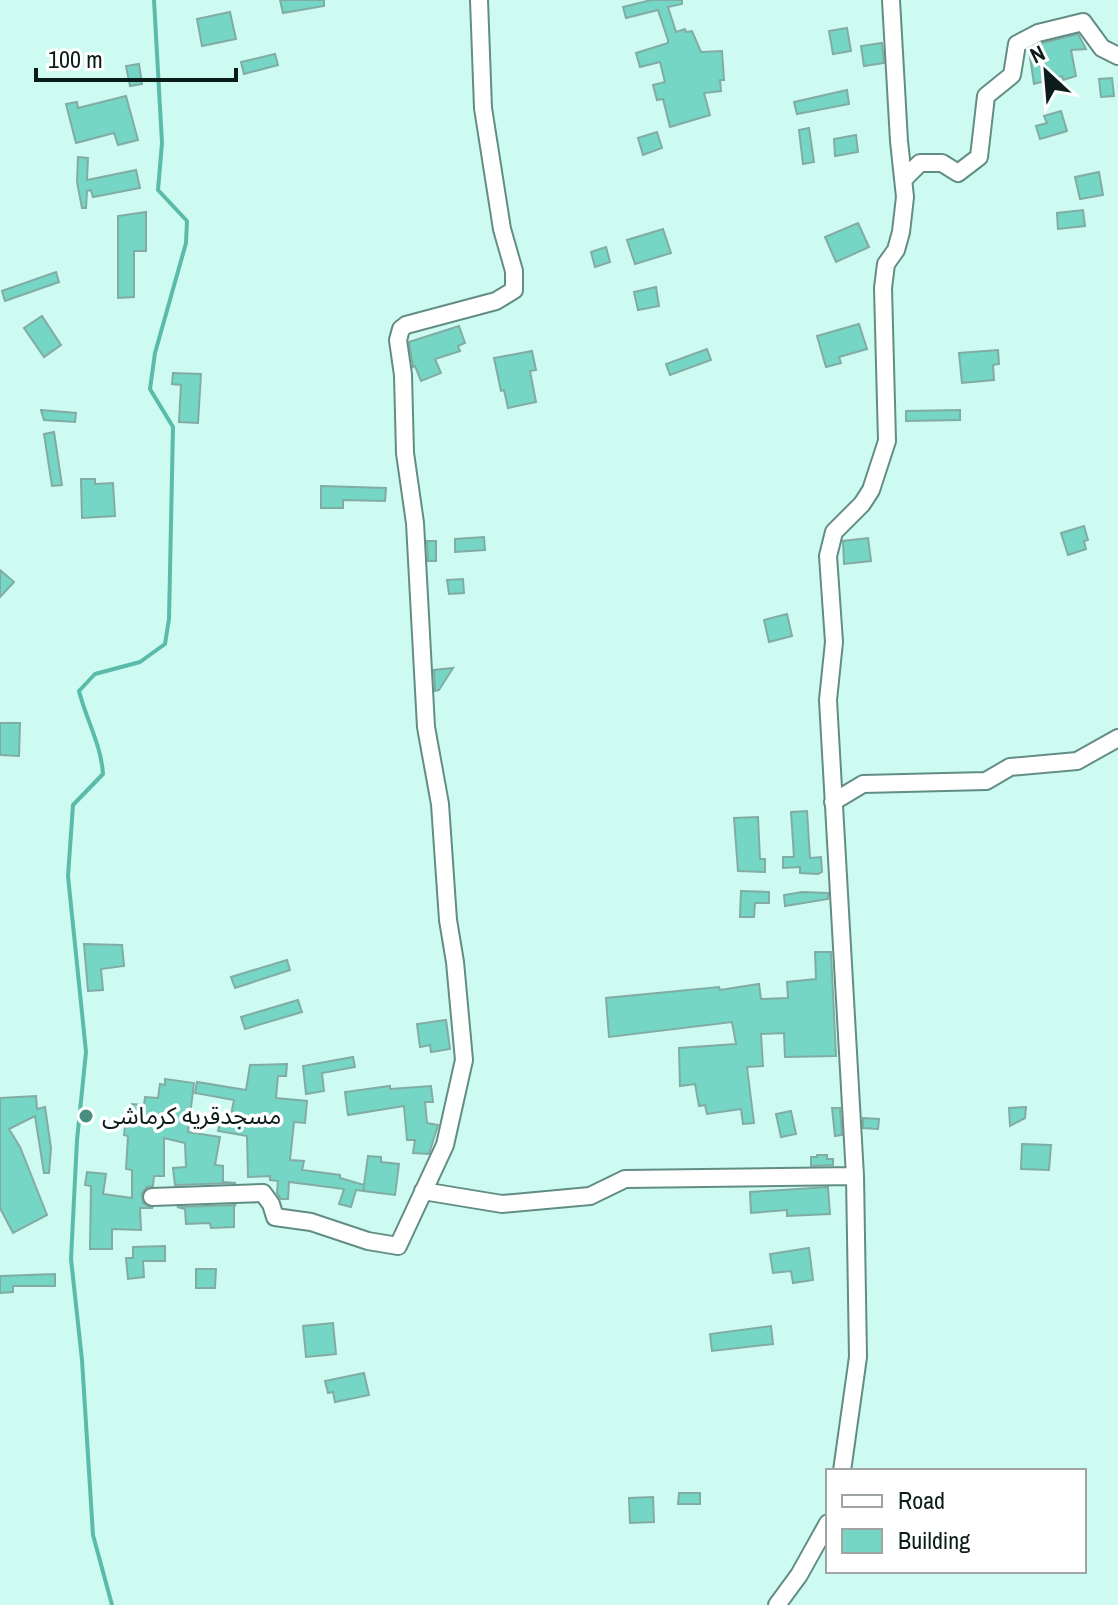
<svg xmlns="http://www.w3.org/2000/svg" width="1118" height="1605" viewBox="0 0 1118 1605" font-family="'Archivo Narrow','Noto Sans Arabic',sans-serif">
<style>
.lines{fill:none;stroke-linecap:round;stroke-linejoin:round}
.stream{stroke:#5abbaa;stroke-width:4}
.building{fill:#76d6c5;stroke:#81aca3;stroke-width:2}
.minor-casing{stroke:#628d84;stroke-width:20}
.minor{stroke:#fff;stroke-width:16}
.poi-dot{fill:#498c80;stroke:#fff;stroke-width:3}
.labels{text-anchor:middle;stroke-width:7;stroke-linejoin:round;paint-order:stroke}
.poi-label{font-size:24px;fill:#0b1c19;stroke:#fff;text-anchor:start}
</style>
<rect width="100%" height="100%" fill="#cdfaf1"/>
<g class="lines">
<path class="stream" d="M112,1605L93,1535L82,1360L71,1259L77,1140L86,1052L68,876L73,805L103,774C101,744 86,719 79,691L95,674L140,662L165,644L169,619L173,427L150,389L155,353L186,243L187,221L158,190L162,143L154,0"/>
</g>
<path class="building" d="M280,0H324V6L283,13Z
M651,0H682V4L668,7L676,32L685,29L686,32L692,31L701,52L722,51L724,80H720L721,91L704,93L710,115L670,127L663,99L657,100L653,85L665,82L660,62L640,67L636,53L668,43V40L658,10L626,18L623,7Z
M230,12L236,39L202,46L197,19Z
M847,28L851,51L833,54L829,31Z
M1078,34L1086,49L1071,50L1076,76L1063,80L1062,76L1034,84L1029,50L1042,43Z
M882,43L884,63L864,66L861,46Z
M275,54L278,65L244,74L241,62Z
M139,64L142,84L130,86L126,66Z
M1112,78L1114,96L1101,97L1099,79Z
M847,90L849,104L797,114L794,102Z
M126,96L138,140L118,145L114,133L76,143L66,104L77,102L78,108Z
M1061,111L1067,131L1040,139L1036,126L1047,123L1044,116Z
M809,128L814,162L803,164L799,130Z
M657,132L662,148L643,155L638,138Z
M856,135L858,152L835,156L834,139Z
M78,157L88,158L87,180L136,170L140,188L93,197L91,190L87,191L86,208H82L77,182Z
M1099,172L1103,195L1080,199L1075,177Z
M1083,210L1085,226L1058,229L1057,213Z
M146,212V251H134V297L118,298V216Z
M858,223L869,247L836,262L825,237Z
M663,229L671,253L635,264L627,240Z
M606,247L610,262L595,267L591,252Z
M56,272L59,282L5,301L2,291Z
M656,287L659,306L638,310L634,292Z
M42,316L61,345L44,357L24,328Z
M859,324L867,349L839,357L841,363L826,367L817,336Z
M459,326L465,343L458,346L460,351L435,359L441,373L421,381L415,366L413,367L409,342Z
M707,349L711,360L670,375L666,364Z
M998,350L999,364L993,365L994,380L962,383L959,353Z
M532,351L536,370L530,371L536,402L508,408L504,390L501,391L494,358Z
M173,373L201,374L198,423L179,422L181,385L172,384Z
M41,410L76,413L75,422L44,420Z
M960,410V420L906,421V411Z
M54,432L62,485L52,486L44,434Z
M81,479H95V484L113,483L115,516L82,518Z
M321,486L386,488L385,501L343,500V508H321Z
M1084,526L1088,540L1084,541L1086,549L1068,555L1061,533Z
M484,537L485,550L455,552V539Z
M868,538L871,561L844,564L843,541Z
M427,541H436V561H428Z
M0,570L14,582L0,597Z
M463,579L464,593L449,594L447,580Z
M787,614L792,636L769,642L764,620Z
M453,668L439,690L435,691L434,670Z
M0,723H20L19,756L0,755Z
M807,811L810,858L821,857L822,872L818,874L800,873V867L783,868V857H794L791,812Z
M758,817L760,859H765V872L738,871L734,818Z
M741,891L769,892V903H755L754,917H740Z
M802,892L828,893V899L785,906L784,895Z
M84,944L122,945L124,966L101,969L103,990L88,991Z
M815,952H831L836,1056L785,1057L784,1033L761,1034L763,1066L747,1067L754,1123L743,1124L741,1109L707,1114L705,1105L699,1106L695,1084L680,1086L679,1048L736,1044L732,1022L609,1037L606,998L719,987L720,990L759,984L761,999L788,998L787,982L816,979Z
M287,960L290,970L235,988L231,977Z
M298,1000L302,1012L245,1029L241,1017Z
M446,1020L450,1049L431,1052L430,1045L420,1047L417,1024Z
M353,1057L355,1067L322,1073L324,1091L306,1094L303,1066Z
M287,1064L286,1076H278L276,1098L307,1101L305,1123L294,1122L290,1160L304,1161L302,1170L340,1175V1178L364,1185L368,1156L381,1157V1162L399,1164L395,1195L364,1191V1187L363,1191L356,1190L351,1207L339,1204L344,1189L289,1182L288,1199H281L277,1193L278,1181L270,1180V1176L248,1177L247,1136L218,1131L221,1119L230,1120L234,1100L195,1093L197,1082L246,1090L250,1065Z
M165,1079L194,1083L188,1132L220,1137L215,1165L223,1166V1182L236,1183L175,1185L173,1168L186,1167L185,1143L164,1138V1176H154L153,1186L147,1187L142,1193L143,1203L153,1208H140L141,1230L112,1229V1249H90L91,1186L85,1185L87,1172L106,1174L103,1194L132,1198V1170L126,1169L128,1136L124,1135L126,1118L130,1119L132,1104L144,1105L145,1097L158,1098L160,1084L165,1085Z
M390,1086V1089L431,1086L433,1102H425L427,1123L438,1125L429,1154L413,1153L415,1140H407L404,1106L348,1115L345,1092Z
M36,1096L37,1109L45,1107L51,1148L49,1173H44L35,1116L9,1129L20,1147L47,1215L13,1233L0,1208V1098Z
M1026,1107L1025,1118L1010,1126L1009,1108Z
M832,1108H840L842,1135L835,1136Z
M791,1111L796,1134L781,1137L776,1114Z
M863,1118L879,1119L878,1129L863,1128Z
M1022,1144L1051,1145L1049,1170L1021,1169Z
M817,1155H827V1159H833V1165L811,1166V1157H817Z
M828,1187L830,1214L787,1216V1210L751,1213L750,1192Z
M236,1205L234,1206V1227L211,1228L210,1223L186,1224L185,1209L177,1207Z
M165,1246V1261H143L144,1277L128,1279L126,1258H133V1247Z
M809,1248L813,1280L793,1283L791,1271L773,1273L770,1254Z
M196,1269H216L215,1288H196Z
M55,1274V1286H13V1292L0,1293V1276Z
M333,1323L336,1354L306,1357L303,1326Z
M771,1326L773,1344L712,1351L710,1334Z
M364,1373L369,1395L335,1402L333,1392L328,1393L325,1381Z
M679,1493H700V1504H678Z
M653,1497L654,1522L630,1523L629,1498Z"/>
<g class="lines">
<defs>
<path id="minor" d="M904,179L920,163H942L958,173L979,157L986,96L1012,75L1017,44L1038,33L1083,22L1102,48L1118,56
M833,802L863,784L986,781L1010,767L1077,761L1118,738
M423,1191L502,1204L590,1196L625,1179L855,1176
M152,1197L263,1193L271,1204L275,1217L311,1222L368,1241L398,1246L445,1145L464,1060L455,962L448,920L440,804L426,727L415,523L405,453L403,375L398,340L401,329L406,325L496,301L514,290V271L502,229L483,108L479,0
M842,1471L858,1357L855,1176L828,700L834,642L828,556L834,532L862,504L871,490L887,441L883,288L886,264L896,250L901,232L905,197L899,141L891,0
M777,1605L799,1575L828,1523"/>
</defs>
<use href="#minor" class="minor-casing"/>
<use href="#minor" class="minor"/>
</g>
<circle class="poi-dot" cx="86" cy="1116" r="8"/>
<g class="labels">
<g class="poi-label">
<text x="102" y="1124">مسجدقریه کرماشی</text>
</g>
</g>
<rect x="826" y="1469" width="260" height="104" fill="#ffffff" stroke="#9da4a3" stroke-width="2"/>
<rect x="842" y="1495" width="40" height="12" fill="#ffffff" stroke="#9da4a3" stroke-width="2"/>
<text x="898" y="1509" font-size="24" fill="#0b1c19">Road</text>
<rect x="842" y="1529" width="40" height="24" fill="#76d6c5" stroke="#9da4a3" stroke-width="2"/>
<text x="898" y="1549" font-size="24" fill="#0b1c19">Building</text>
<g transform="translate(1046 72) rotate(334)" stroke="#ffffff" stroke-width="6" paint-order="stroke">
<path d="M0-6L14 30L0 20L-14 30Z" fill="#0b1c19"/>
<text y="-12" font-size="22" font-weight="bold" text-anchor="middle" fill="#0b1c19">N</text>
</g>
<path d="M36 68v12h200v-12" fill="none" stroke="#0b1c19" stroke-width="4"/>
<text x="48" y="68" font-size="24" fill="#0b1c19" stroke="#ffffff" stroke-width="6" paint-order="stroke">100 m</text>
</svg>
